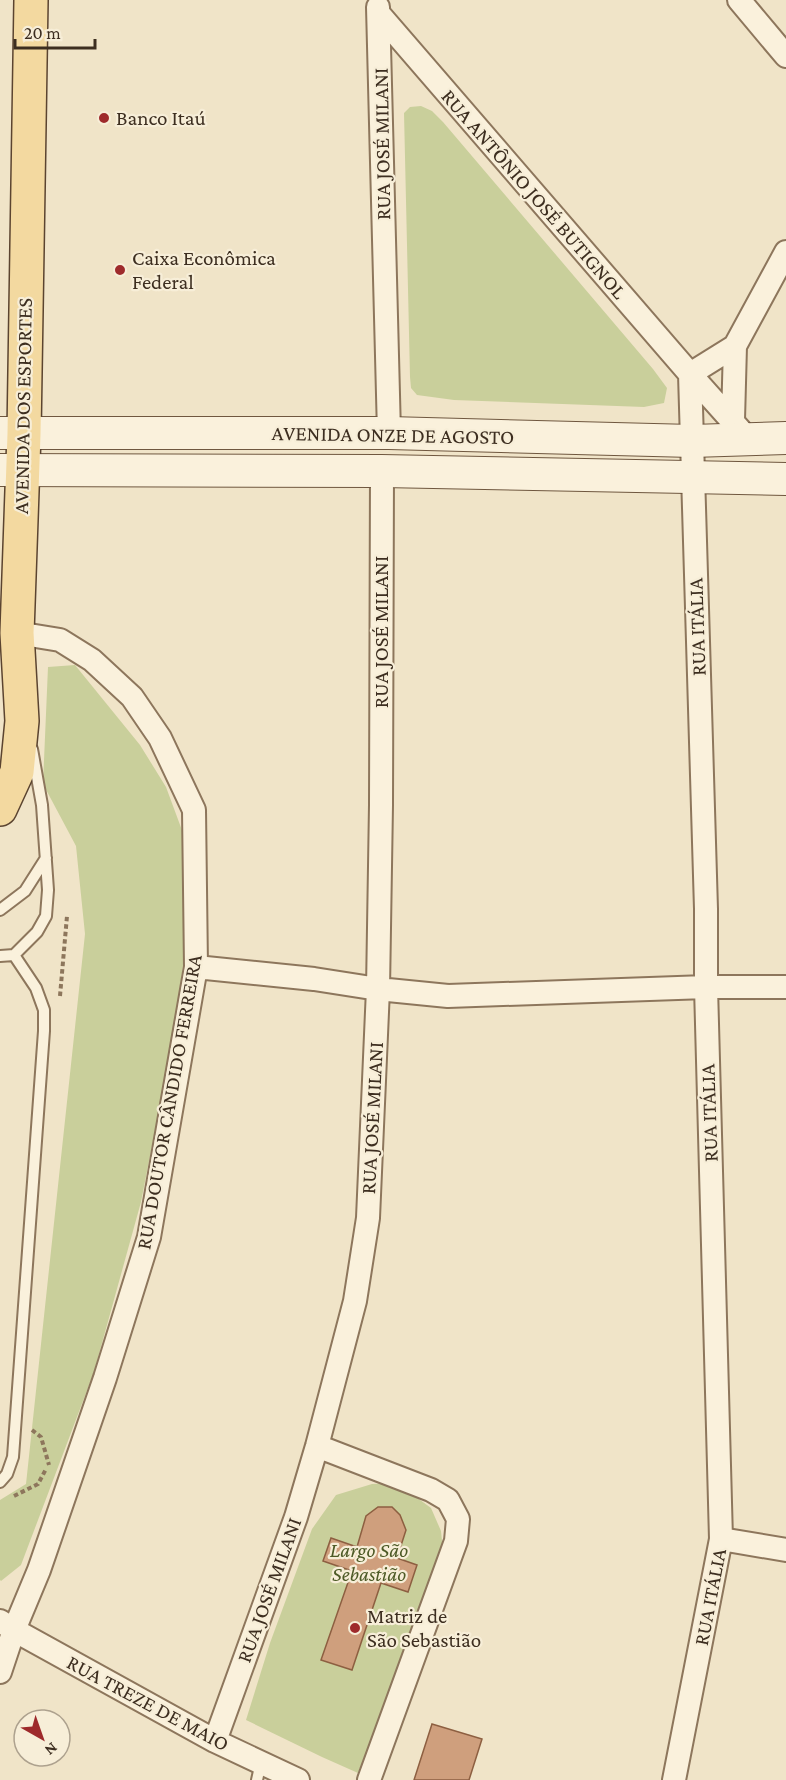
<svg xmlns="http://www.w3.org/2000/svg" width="786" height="1780" viewBox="0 0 786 1780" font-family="'Crimson Pro',serif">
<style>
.green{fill:#c9cf9b}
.building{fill:#cf9f7d;stroke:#8d5f41;stroke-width:1.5}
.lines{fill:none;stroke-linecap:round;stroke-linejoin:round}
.service-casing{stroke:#8d765c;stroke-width:14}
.minor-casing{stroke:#8d765c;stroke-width:26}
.secondary-casing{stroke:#6f573f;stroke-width:34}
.primary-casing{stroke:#5b4430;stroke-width:36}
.path{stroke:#8d765c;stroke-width:4;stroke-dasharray:4.5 3;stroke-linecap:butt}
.service{stroke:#faf1dc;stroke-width:10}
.minor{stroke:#faf1dc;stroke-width:22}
.secondary{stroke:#faf1dc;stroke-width:32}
.primary{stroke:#f3d9a0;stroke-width:33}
.poi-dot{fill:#9e2a2b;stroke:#f7eed8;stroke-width:2}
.labels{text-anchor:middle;stroke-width:4.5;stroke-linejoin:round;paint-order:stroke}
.poi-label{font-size:21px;fill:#3d2e20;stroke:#f7eed8;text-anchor:start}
.street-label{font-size:21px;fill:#3d2e20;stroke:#f7eed8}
.park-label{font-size:21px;font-style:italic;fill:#4d5a26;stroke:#f7eed8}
</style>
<rect width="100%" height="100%" fill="#f0e4c8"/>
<path class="green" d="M421,106L432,111L443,122L653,369L667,388L664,403L644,407L454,400L417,395L411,388L410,377L404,113L410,107Z
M75,665L140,745L166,787L183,833L187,938L172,1043L141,1202L94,1372L21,1565L1,1581L0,1580V1500L26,1484L85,934L76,846L43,784L48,667Z
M397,1483L431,1508L441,1531L443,1551L358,1773L322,1757L246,1720L270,1643L312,1529L336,1495L372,1484Z"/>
<path class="building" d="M378,1507H392L400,1515L406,1530L397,1558L417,1565L408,1592L381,1583L352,1670L321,1660L352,1571L323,1561L331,1538L357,1547L366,1516Z
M432,1724L482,1739L469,1780H414Z"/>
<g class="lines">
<defs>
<path id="service" d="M0,910L25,891L46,858
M14,955L37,932L46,916L48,890L42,805L32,749
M0,956L14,955L36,988L44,1010V1031L13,1457L7,1474L0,1482
M257,1780L261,1762"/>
<path id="minor" d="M739,0L786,56
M378,7L389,433
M379,14L690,374L749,440
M690,374L735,346
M733,420L735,346L786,252
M196,967L314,979L378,989L448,996L706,987H786
M317,1446L431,1490L448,1500L458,1519L456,1541L369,1780
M721,1539L786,1550
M0,1621L14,1630L215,1741L298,1780
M0,1672L14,1630L39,1570L105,1378L149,1237L196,967L194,810L160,738L132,697L92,660L60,640L17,633
M215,1741L296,1517L317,1446L355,1301L368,1218L378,989L381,805L382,471
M674,1780L721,1539L706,987V909L690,374"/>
<path id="secondary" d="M0,433H389L692,441L786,438
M0,470L382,471L786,479"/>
<path id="primary" d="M0,809L17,772L22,721L17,633L24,434L31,0"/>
</defs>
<use href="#service" class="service-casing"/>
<use href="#minor" class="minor-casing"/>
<use href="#secondary" class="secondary-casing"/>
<use href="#primary" class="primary-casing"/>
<path class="path" d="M60,996L67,916
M32,1430L41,1437L49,1465
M14,1496L38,1484L46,1469"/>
<use href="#service" class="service"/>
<use href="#minor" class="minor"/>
<use href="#secondary" class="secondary"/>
<use href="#primary" class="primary"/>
</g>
<g class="poi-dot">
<circle cx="104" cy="118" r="6"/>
<circle cx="120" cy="270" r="6"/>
<circle cx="355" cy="1628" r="6"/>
</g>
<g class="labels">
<g class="poi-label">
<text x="116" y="125">Banco Itaú</text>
<text x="132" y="265">Caixa Econômica<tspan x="132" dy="24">Federal</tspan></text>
<text x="367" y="1623">Matriz de<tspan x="367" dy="24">São Sebastião</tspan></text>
</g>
<g class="street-label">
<text transform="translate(382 144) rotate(-91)" y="7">RUA JOSÉ MILANI</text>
<text transform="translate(534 194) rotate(49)" y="7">RUA ANTÔNIO JOSÉ BUTIGNOL</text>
<text transform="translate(23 406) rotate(-89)" y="7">AVENIDA DOS ESPORTES</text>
<text transform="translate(393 435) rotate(1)" y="7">AVENIDA ONZE DE AGOSTO</text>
<text transform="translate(697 627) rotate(-92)" y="7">RUA ITÁLIA</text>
<text transform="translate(381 632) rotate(-90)" y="7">RUA JOSÉ MILANI</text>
<text transform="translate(169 1102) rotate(-80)" y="7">RUA DOUTOR CÂNDIDO FERREIRA</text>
<text transform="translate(709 1113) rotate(-92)" y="7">RUA ITÁLIA</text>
<text transform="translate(372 1118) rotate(-87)" y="7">RUA JOSÉ MILANI</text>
<text transform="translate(269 1590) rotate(-70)" y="7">RUA JOSÉ MILANI</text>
<text transform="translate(710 1597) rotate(-79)" y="7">RUA ITÁLIA</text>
<text transform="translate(148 1703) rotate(28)" y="7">RUA TREZE DE MAIO</text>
</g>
<g class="park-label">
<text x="369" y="1557">Largo São<tspan x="369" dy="24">Sebastião</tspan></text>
</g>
</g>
<g transform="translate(42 1738) rotate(140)"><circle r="28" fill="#f7eed8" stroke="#ada18e" stroke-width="1.5"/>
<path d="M0-4.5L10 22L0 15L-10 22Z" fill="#9e2a2b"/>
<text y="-9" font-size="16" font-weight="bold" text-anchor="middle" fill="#3d2e20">N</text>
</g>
<path d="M15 39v9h80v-9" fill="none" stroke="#3d2e20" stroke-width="3"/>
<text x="24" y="39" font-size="18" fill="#3d2e20" stroke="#f7eed8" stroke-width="4.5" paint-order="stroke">20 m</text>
</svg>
